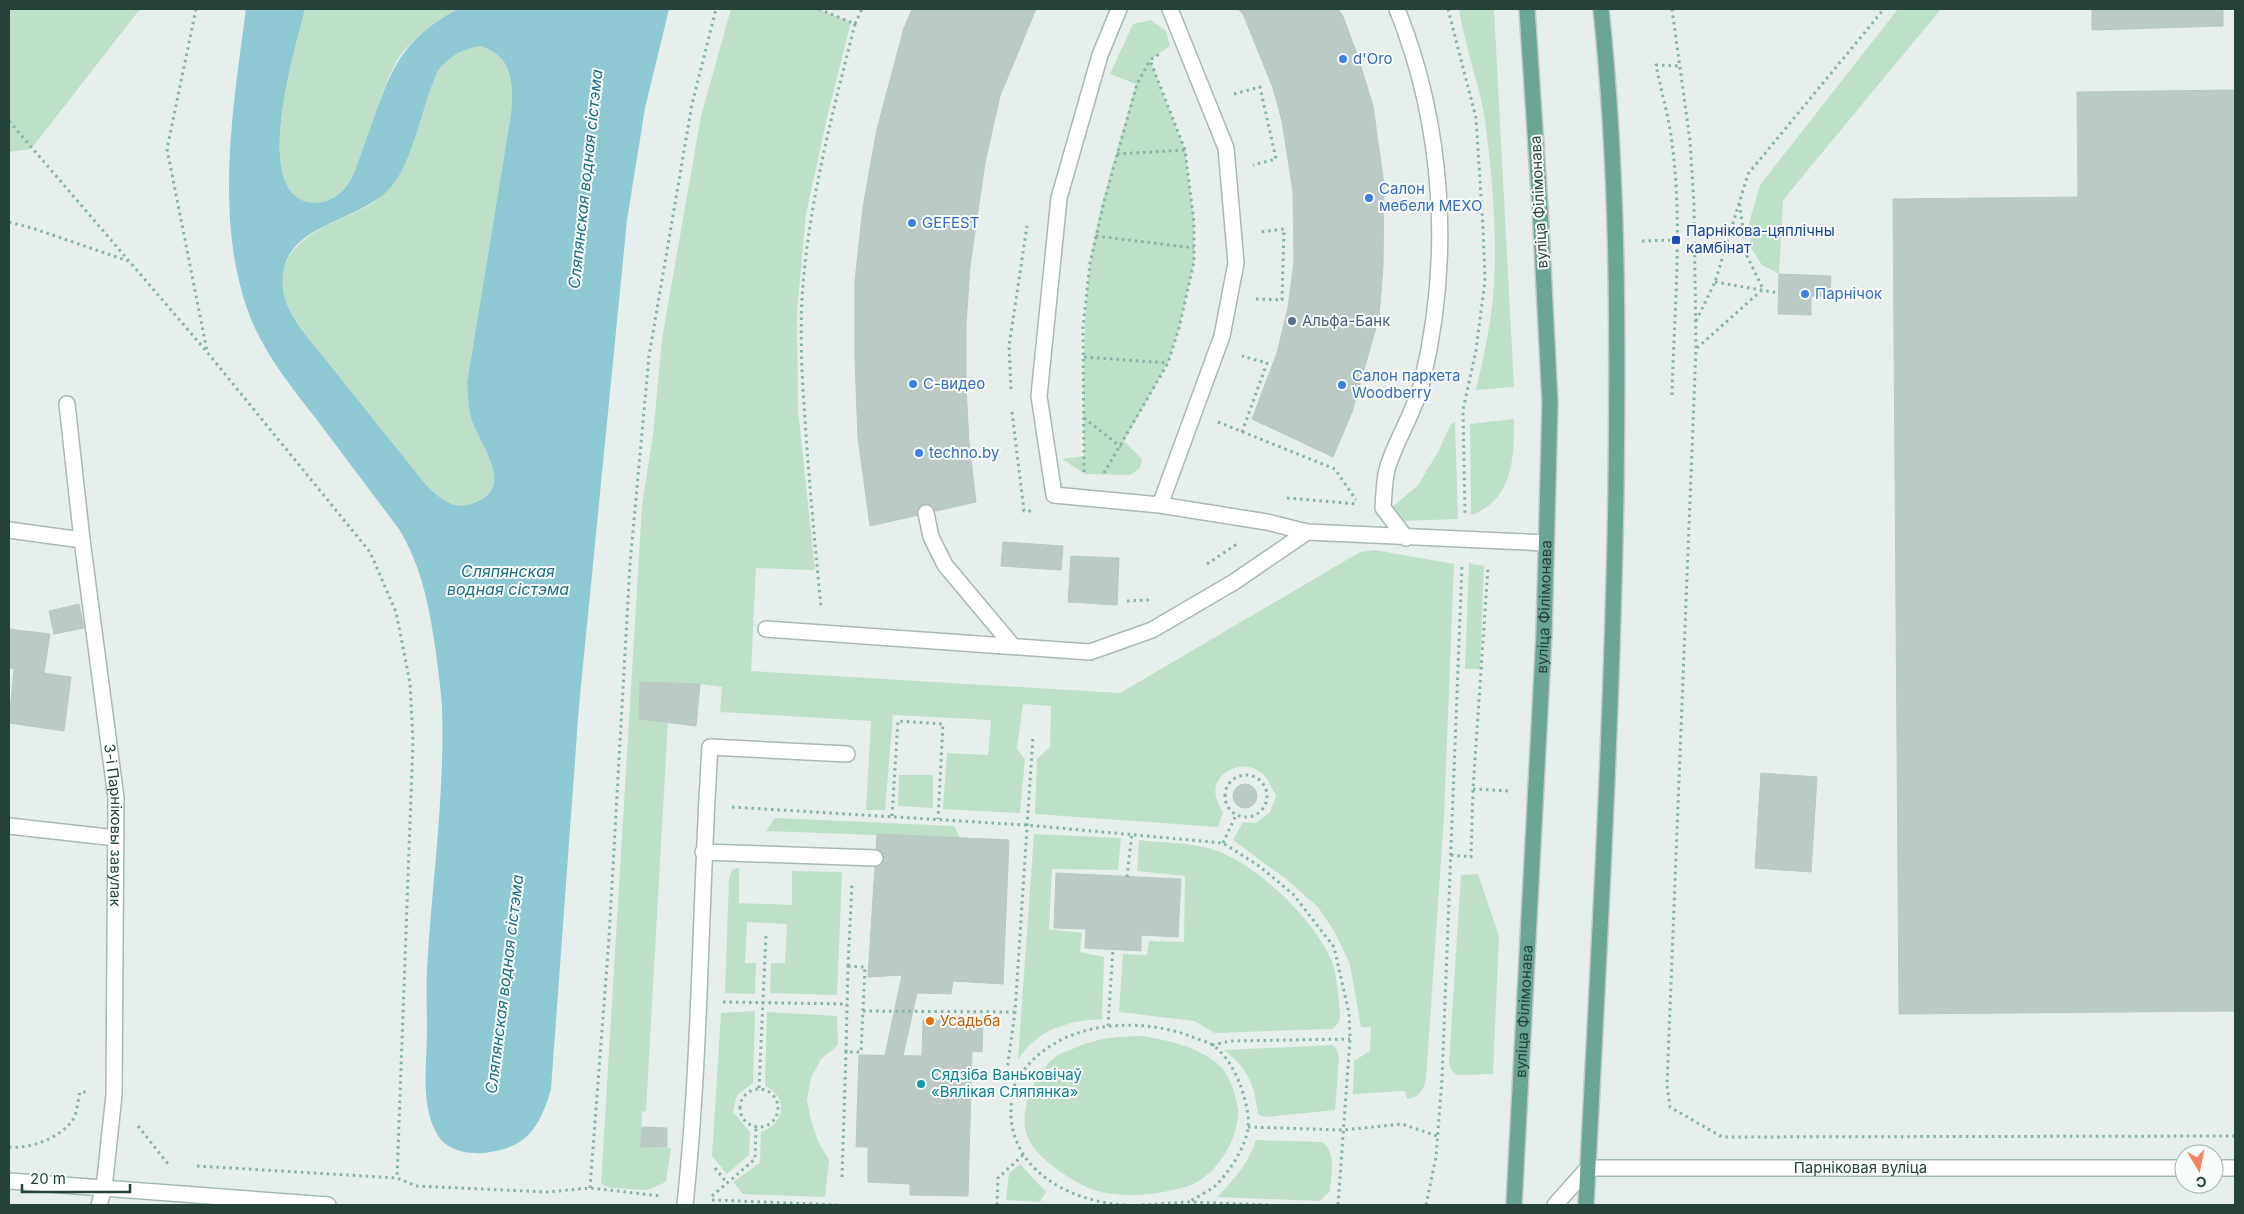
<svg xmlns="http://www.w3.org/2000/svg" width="2244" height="1214" viewBox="0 0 2244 1214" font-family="Inter,sans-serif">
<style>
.green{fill:#bfe0c8}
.water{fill:#8ec9d4;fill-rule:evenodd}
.building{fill:#bbcac4;stroke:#b8c9c2}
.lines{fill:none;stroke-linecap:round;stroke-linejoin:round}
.lane-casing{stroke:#a8b8b2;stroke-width:18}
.street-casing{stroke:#a8b8b2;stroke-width:18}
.secondary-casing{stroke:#a4bbb3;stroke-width:18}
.primary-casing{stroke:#c2cac8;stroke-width:18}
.path{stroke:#86b3a5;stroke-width:3;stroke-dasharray:2.5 4;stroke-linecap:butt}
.lane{stroke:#fff;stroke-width:15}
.street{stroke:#fff;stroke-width:15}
.secondary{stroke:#fff;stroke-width:15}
.primary{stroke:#6aa596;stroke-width:15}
.shop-dot{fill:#3f7fe0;stroke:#f7fbf9;stroke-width:2}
.transit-dot{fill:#1a4fb4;stroke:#f7fbf9;stroke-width:2}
.service-dot{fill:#5c6f8a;stroke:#f7fbf9;stroke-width:2}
.food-dot{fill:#e8710a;stroke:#f7fbf9;stroke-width:2}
.culture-dot{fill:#0f9aa8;stroke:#f7fbf9;stroke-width:2}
.labels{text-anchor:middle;stroke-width:4;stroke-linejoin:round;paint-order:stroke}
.shop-label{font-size:15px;fill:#366cbe;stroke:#f7fbf9;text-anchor:start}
.street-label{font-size:15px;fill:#24423a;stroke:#f7fbf9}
.transit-label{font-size:15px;fill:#164399;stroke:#f7fbf9;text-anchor:start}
.service-label{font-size:15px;fill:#4e5e75;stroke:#f7fbf9;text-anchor:start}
.food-label{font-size:15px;fill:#c56008;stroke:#f7fbf9;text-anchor:start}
.culture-label{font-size:15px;fill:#0d838f;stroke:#f7fbf9;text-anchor:start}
.water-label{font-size:16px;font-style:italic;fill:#1c6f80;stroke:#f7fbf9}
</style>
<rect width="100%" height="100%" fill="#e6efeb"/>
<path class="green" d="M9,9H140L31,149L9,152Z
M305,9H458C438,20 417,35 402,53C386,74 375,118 365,144C359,158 355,176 345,188C335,199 323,205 308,202C251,189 296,46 305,9Z
M731,9H818L851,22L827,118L806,214L797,312L798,410L815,570L756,568L751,671L1120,693L1360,552L1375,550L1454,564L1444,817L1426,1079C1423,1091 1420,1097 1407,1099L1405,1091L1353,1094L1354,1061L1370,1051L1371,1027H1361L1350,964L1334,931L1318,907L1286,879L1233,840L1243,822L1256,823L1270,812L1276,796C1272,789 1269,780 1264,775C1245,754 1197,775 1223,812L1218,827L1035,814L1037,759L1050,747L1051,706L1023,704L1017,749L1025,759L1020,813L943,809L947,753L988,755L991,720L893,715L885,810H866L871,721L720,712L722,687L700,684L640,682L639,719L668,720L646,1111L642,1112L641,1147L671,1148L666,1182L647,1190L611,1188L601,1184L642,506L653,435L662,339L701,116Z
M1459,9H1494L1514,387L1476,390C1484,355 1492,320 1494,284C1497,230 1492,174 1485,120C1479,83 1465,47 1459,9Z
M1898,9H1941L1783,200L1779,274L1762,265L1751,248L1749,223L1760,185Z
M1151,20L1166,31L1170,46L1150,60L1185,150L1194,222V262L1179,328L1168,363L1124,441L1142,459L1140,468L1130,475L1085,474L1062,459L1084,456C1084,392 1082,329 1090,265C1098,204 1120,143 1136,84L1110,74L1133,24Z
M480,46C514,56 513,83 511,114L467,383C468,395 468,409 472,421C482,448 517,490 471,504C452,510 440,498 427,486L305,334C266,282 277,248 336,221C350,214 371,208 382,195C389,187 398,177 403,168C418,137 424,102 438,71C451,55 459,50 480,46Z
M1514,419C1514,457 1514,500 1471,515L1470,424Z
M1455,422L1458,519L1401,521L1389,510L1418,485L1438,452L1451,424Z
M1469,563L1484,566L1480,669H1465Z
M899,775H933V808L898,806Z
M775,818L954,826L960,838L766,831Z
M1034,834L1121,838L1118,870L1052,869L1049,929L1082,933L1080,952L1104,957L1102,1019C1066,1021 1039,1029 1018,1059Z
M1139,840C1161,843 1186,842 1208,848C1253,860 1310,915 1330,957C1337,970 1338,997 1340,1013L1339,1022L1332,1029L1215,1033L1194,1021L1119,1012L1123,954L1147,955L1149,941L1184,942L1185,876L1137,871Z
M739,868V903L792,905V871L842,872L837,995L770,993L771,963H785L787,924L747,922L745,963H756L755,994L725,993L729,879L732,870Z
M1478,874L1499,936L1493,1074L1458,1075L1452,1071L1449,1063L1461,875Z
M755,1011L753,1083L737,1095L733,1112L750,1132L749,1155L727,1174L712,1156L721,1013Z
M767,1012L837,1016L838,1045L821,1059L811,1078L807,1100L811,1120L818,1141L829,1160L825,1197L743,1194L733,1182L760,1163L761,1132C785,1124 789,1097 765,1086Z
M1144,1036C1170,1041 1196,1046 1218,1064C1228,1072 1233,1087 1236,1100C1237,1105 1239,1110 1238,1115C1237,1142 1214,1178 1188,1186C1160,1195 1122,1199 1094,1190C1072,1182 1033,1157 1026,1133C1020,1107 1034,1075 1054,1058C1058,1054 1065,1052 1070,1050C1099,1037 1114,1037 1144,1036Z
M1333,1045L1337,1050L1339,1058L1335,1110L1264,1117L1258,1114C1254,1084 1249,1070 1224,1050Z
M1256,1140L1322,1142C1337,1153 1331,1174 1330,1191L1320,1201L1217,1197C1234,1180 1248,1164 1256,1140Z
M1020,1164L1046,1192L1040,1202L1006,1200L1009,1173Z"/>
<path class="water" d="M246,9H305C296,46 251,189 308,202C323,205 335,199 345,188C355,176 359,158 365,143C389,79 393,44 458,9H669L645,108L627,220L579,706L551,1089C545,1110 536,1135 514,1145C492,1156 451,1159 437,1134C420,1105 427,1063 427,1031C427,1011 426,990 427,969C432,882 445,795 442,707C441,689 438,671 436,653C430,609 422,567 399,529C371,492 344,456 317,420C292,388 266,356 251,319C213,223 233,108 246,9ZM480,46C514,56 513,84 511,114L467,383C468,395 468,409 472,421C482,448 517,490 471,504C452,510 440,498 427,486L305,334C290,314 278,293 284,268C294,223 363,220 391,187C414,160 422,105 438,71C450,56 460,50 480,46Z"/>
<path class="building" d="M912,9H1036L1000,96L985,163L970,266L966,324V387L969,443L976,502L870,526L858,438L855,360V281L863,207L877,129L904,28Z
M1238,9H1338L1343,16L1359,60L1373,106L1384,185L1383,267L1379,317L1352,412L1333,457L1252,419L1277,353L1288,308L1294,262L1293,192L1282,121L1273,88L1243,14Z
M2092,9H2223V26L2092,30Z
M2235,90V1011L1899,1014L1893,199L2078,197L2077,92Z
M1779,274L1831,276L1830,297L1811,296V315L1778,314Z
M1003,542L1063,546L1061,570L1001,566Z
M1071,556L1119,558L1117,605L1068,602Z
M79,604L84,628L54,634L49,611Z
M9,629L50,634L44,673L9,668Z
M14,669L71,677L64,731L9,723Z
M640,682L700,684L696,726L639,719Z
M1761,773L1817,777L1811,872L1755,868Z
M1233 796a12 12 0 1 1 24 0a12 12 0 1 1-24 0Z
M877,834L1009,840L1003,984L953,981L951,994L917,993L903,1056L885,1055L902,975L868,977Z
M1056,873L1181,879L1178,937L1141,935V951L1085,948L1086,929L1054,928Z
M923,1020L983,1021L982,1052L972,1051L968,1196L910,1195V1184L868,1182V1147H856L859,1055L922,1056Z
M642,1127L667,1128V1147H641Z"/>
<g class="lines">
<defs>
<path id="lane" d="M1119,9L1100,55L1059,198L1039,396L1054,495L1160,505L1267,522L1307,532L1546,543
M1397,9C1444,126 1452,259 1422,382C1415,411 1397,438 1388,466C1384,478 1384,494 1383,508L1406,538
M67,404L82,540
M1160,505L1222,336L1236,263L1226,148L1170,9
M926,513L931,537L945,565L1012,645
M766,629L1090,652L1152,630L1234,582L1307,532
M9,826L116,838
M703,852L875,858
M685,1205C701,1053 700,899 710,747L847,754"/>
<g id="street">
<path id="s1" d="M9,530L82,540L116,798L114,1095L104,1188L99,1205"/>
</g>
<g id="secondary">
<path d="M2214,1168H2235"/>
<path d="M9,1181L328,1205"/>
<path id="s2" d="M1555,1205L1588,1168H2184"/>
</g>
<g id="primary">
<path id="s3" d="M1514,1205L1544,634L1550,403L1540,207L1527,9"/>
<path d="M1586,1205C1598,967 1612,728 1616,490C1618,329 1618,169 1601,9"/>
</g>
</defs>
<use href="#lane" class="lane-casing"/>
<use href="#street" class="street-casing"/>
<use href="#secondary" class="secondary-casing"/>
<use href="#primary" class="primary-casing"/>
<path class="path" d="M196,9L167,149L207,351
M819,9L855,24C832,115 808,205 802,298C800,338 802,379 805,419C809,482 815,545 821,607
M1448,9L1476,118L1483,227L1485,281L1476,350L1463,410L1465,514
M1672,9L1690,141L1694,205L1696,348L1667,1085L1670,1107L1722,1137L2235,1136
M855,24L862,9
M1234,94L1260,87L1276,159L1253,165
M9,121L207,352L370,552L396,612L410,683L413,741L397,1178
M1117,154L1185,150
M9,222L35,229L128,261
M1096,236L1194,248
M1642,241L1676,240
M1715,282L1779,293
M1256,299L1282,300L1284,229L1260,232
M1696,321L1715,282L1748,174L1884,9
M1697,348L1763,289L1747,256L1739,201
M1084,357L1168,363
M1011,389L1009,346L1027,226
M1672,395C1674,312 1683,226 1672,143C1669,117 1661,91 1656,65L1679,66
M1012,412L1024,511H1033
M1084,418L1121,447
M1218,422L1335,469L1356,500
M1242,432L1267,363L1242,356
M1084,472L1083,327L1090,263L1104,202L1137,84L1150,60
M1104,473L1168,363L1179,328L1194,262V222L1185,150L1150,60L1161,53
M1287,498L1358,504
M1207,564L1237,544
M1127,601L1149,600
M1225 796a21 21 0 1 1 42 0a21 21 0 1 1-42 0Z
M1473,789L1509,791
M732,807L1026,825L1223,843L1259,866L1293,894L1334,947L1349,1013L1350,1039L1338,1205
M892,816L898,721L943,724L938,819
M1223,843L1236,815
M1451,855L1471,857L1473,789L1488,567
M1127,877L1132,833
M848,966L865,967L861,1052H846Z
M848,966L852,884
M723,1002L847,1004
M863,1011L1015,1012
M1108,1026L1113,949
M1212,1045L1231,1041L1350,1039
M1017,1081L1007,1070L1015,1012L1033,736
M759,1088L766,935
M740 1108a19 19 0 1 1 38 0a19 19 0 1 1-38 0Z
M138,1126L168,1164H171
M1248,1127L1343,1130L1402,1124L1437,1136
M9,1147C30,1149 58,1139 72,1121C77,1115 78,1100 80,1092H87
M197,1166L397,1178L416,1186L547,1192L590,1188L661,1196
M715,1168L727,1183
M842,1177L846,1052
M590,1188L609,938L630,564L649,356L692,104L716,9
M712,1196L755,1159L756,1128
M712,1200L839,1205
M997,1205L998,1178L1023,1155
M1125,1205C1074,1202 1015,1174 1011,1117C1011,1105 1011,1091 1017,1080C1052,1022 1133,1015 1190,1036C1197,1039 1205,1041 1211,1044C1225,1053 1234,1069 1240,1084C1244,1096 1250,1114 1248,1128C1246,1146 1229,1173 1215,1186C1207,1192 1197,1197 1189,1202
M1142,1205L1189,1202L1270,1205
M1426,1205L1436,1157L1442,1079L1462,565
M1658,1205V1204"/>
<use href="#lane" class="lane"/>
<use href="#street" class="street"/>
<use href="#secondary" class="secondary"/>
<use href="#primary" class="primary"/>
</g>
<g class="shop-dot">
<circle cx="1343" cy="59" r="5"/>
<circle cx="1369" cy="198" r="5"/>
<circle cx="912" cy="223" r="5"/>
<circle cx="1805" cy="294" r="5"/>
<circle cx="913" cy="384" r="5"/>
<circle cx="1342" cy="385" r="5"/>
<circle cx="919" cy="453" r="5"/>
</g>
<rect class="transit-dot" x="1671" y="235" width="10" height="10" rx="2.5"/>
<circle class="service-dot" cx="1292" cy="321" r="5"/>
<circle class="food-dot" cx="930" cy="1021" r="5"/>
<circle class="culture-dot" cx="921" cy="1084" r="5"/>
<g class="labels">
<g class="shop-label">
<text x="1353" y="64">d'Oro</text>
<text x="1379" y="194">Салон<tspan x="1379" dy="17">мебели MEXO</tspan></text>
<text x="922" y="228">GEFEST</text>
<text x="1815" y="299">Парнічoк</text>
<text x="1352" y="381">Салон паркета<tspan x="1352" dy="17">Woodberry</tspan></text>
<text x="923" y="389">С-видео</text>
<text x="929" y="458">techno.by</text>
</g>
<g class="street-label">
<text transform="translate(1539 202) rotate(-93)" y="5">вуліца Філімонава</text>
<text dy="5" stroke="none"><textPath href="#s3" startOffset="599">вуліца Філімонава</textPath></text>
<text dy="5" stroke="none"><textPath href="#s1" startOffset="361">3-і Парніковы завулак</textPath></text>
<text dy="5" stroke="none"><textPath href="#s3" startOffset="194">вуліца Філімонава</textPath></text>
<text dy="5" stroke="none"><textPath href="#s2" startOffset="322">Парніковая вуліца</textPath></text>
</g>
<g class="transit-label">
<text x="1686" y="236">Парнікова-цяплічны<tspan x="1686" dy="17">камбінат</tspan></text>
</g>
<g class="service-label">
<text x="1302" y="326">Альфа-Банк</text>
</g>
<g class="food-label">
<text x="940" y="1026">Усадьба</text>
</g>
<g class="culture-label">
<text x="931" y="1080">Сядзіба Ваньковічаў<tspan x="931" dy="17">«Вялікая Сляпянка»</tspan></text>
</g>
<g class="water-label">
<text transform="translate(585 179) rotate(-84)" y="6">Сляпянская водная сістэма</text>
<text x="508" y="577">Сляпянская<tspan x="508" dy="18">водная сістэма</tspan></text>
<text transform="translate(504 984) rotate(-83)" y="6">Сляпянская водная сістэма</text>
</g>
</g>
<rect width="2244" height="1214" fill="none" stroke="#24423a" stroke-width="20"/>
<g transform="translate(2199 1169) rotate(170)"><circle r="24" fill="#f7fbf9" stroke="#a3b1ad"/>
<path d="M0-4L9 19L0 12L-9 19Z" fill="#f4845f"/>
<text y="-8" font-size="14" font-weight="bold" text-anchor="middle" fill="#24423a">С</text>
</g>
<path d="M22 1184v8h108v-8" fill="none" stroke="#24423a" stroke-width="2.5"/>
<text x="30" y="1184" font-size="15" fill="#24423a" stroke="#f7fbf9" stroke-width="4" paint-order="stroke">20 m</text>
</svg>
